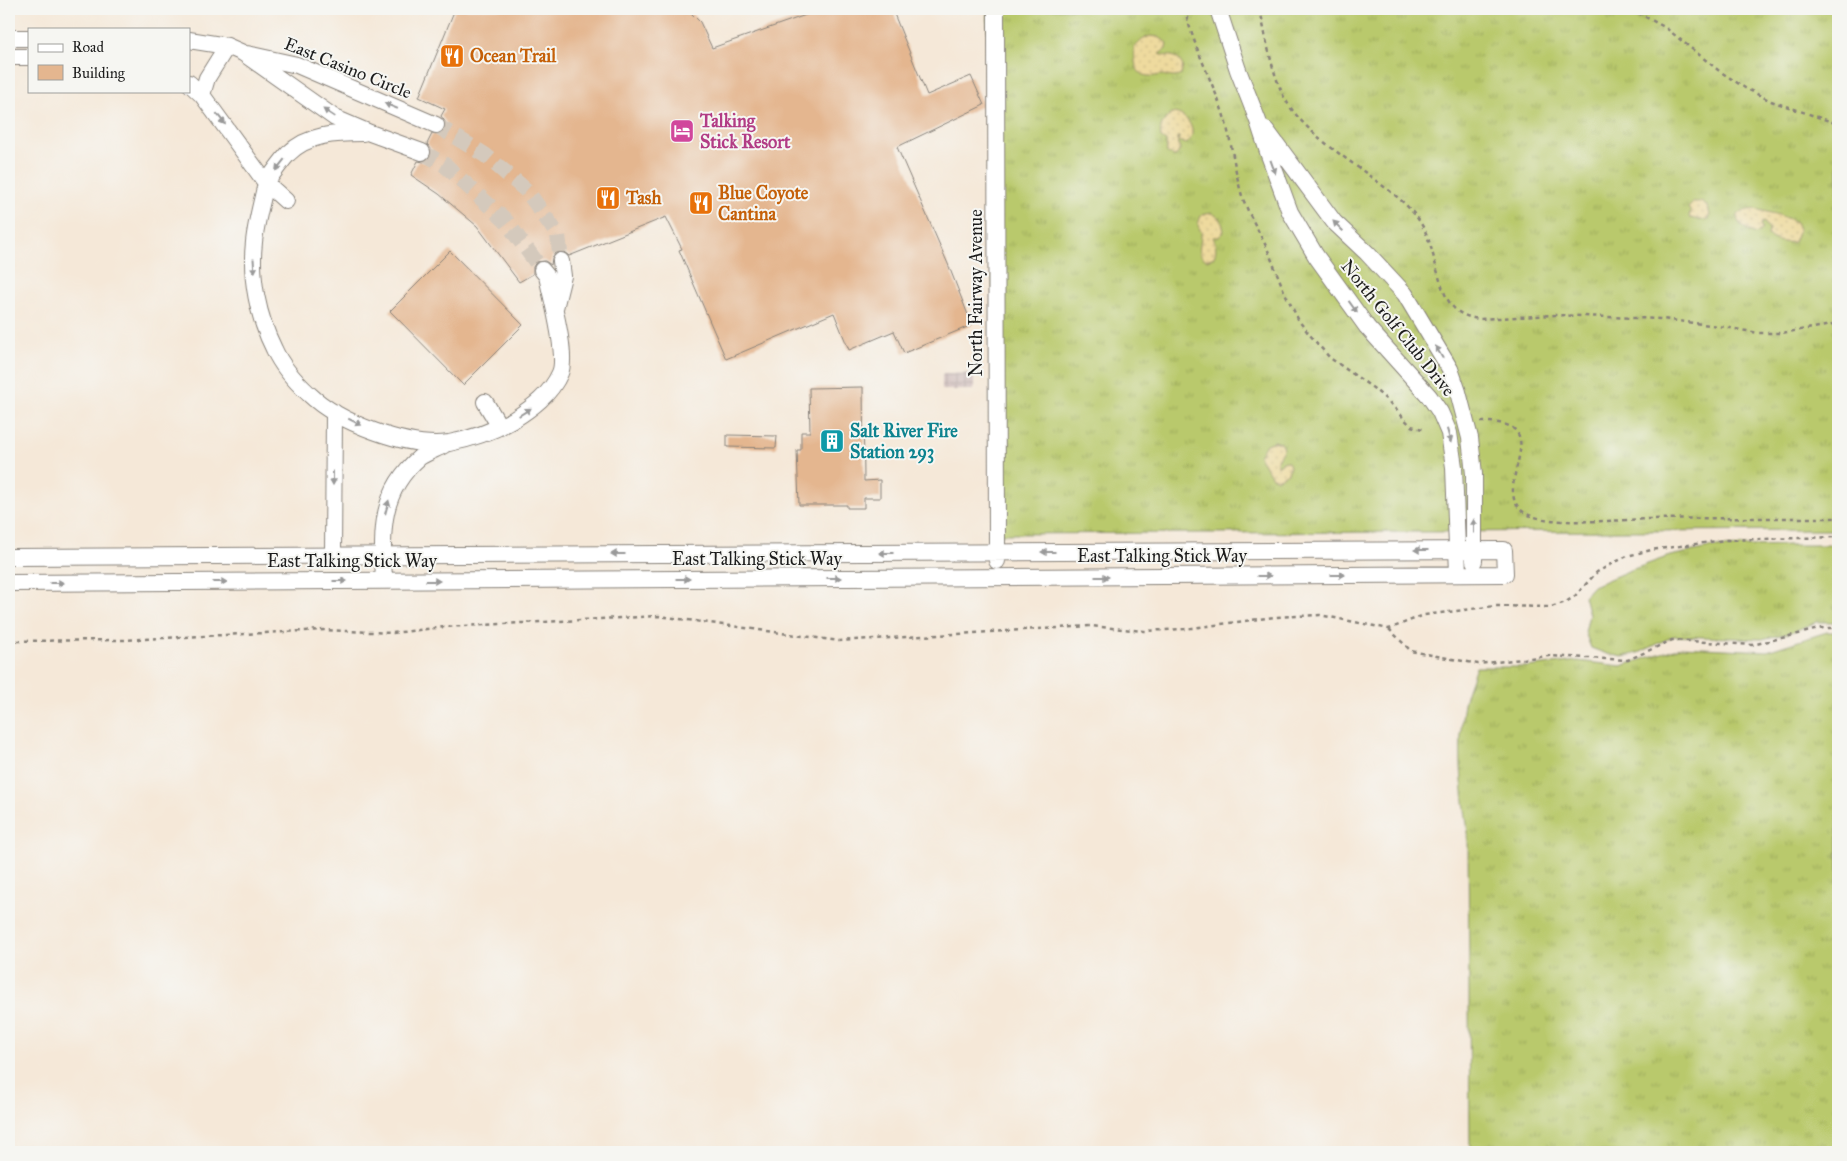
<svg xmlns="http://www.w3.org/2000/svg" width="1847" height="1161" viewBox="0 0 1847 1161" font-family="'IM FELL Great Primer',serif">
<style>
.industrial{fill:url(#industrial-grid)}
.grass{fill:url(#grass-tufts);stroke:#6a7244}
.sand{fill:url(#sand-dots);stroke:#857b5d}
.building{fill:#e4b68f}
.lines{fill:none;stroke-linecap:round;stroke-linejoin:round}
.minor-tunnel{stroke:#d4c9bc;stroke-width:16;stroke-dasharray:16 8;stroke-linecap:butt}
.minor-casing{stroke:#88827a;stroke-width:18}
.path{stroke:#88827a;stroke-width:2.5;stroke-dasharray:4 4;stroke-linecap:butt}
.minor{stroke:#fff;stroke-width:16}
.oneway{fill:#999}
.labels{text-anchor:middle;stroke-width:4;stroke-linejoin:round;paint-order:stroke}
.food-label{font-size:18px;font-weight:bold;fill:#c56008;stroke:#f6f6f2;text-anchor:start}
.street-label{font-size:18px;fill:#1c1c1c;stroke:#f6f6f2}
.hotel-label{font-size:18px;font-weight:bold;fill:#b23c85;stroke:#f6f6f2;text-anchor:start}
.culture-label{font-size:18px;font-weight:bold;fill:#0d838f;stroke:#f6f6f2;text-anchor:start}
</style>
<defs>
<pattern id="industrial-grid" width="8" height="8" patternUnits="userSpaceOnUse" patternTransform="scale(1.25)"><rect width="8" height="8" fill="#d1bfbd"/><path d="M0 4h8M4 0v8" fill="none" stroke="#b3a4a2"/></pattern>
<pattern id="grass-tufts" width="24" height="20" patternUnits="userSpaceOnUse" patternTransform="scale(1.25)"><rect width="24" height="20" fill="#b9c96c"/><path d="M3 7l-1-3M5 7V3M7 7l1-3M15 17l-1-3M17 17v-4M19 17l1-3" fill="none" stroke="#9eac5d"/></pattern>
<pattern id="sand-dots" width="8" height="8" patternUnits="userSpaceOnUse" patternTransform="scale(1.25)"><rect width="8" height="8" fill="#eeda9e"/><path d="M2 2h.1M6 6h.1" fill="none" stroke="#ccba88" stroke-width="1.8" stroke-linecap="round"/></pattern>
</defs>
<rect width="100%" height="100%" fill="#f6f6f2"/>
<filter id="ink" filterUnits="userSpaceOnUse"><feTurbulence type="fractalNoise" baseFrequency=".02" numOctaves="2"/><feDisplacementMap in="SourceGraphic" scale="10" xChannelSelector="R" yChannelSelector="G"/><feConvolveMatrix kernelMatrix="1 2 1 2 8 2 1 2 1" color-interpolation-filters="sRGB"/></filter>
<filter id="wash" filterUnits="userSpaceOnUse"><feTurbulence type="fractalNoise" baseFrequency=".0096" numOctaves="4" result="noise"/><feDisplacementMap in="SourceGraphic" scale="20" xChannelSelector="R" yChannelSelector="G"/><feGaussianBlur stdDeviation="1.12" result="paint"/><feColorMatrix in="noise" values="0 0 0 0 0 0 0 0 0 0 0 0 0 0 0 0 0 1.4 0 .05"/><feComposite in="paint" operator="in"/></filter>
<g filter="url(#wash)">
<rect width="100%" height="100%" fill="#f5e8d8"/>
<path class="industrial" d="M974,373V390H942V374Z"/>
<path class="grass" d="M987,9H1838V530L998,534Z
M1790,545H1838V622H1817L1789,633L1762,639L1674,636L1641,652L1623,657L1607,654L1591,648L1585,632L1589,615L1584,596L1593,586L1628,571L1670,556L1713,547Z
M1827,632H1838V1152H1470L1468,831C1462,790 1457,746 1464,704C1466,692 1472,679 1476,667H1527L1578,661L1621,666L1681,647L1767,651Z"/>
<path class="sand" d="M1150,36L1159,37L1167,43L1166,49L1159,54C1171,58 1175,52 1183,66L1181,75C1174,79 1169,76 1162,75C1157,75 1154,77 1149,76C1133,76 1135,58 1134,48L1144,38Z
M1172,113C1188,113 1200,134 1186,144L1179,141V137H1177L1180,149L1177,155L1174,156L1167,153L1166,141L1161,138C1159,127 1163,120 1172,113Z
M1694,202H1701L1708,207L1710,215L1708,219L1700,220L1690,218L1689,216L1691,212L1688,208Z
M1755,209L1779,215L1796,222L1799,229L1794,242C1786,243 1773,242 1768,235L1769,230L1764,222L1760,224L1762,229L1756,234C1737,227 1726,211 1755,209Z
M1212,213L1221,219L1224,231L1219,237H1213C1216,243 1217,251 1214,257L1207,260C1194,254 1202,243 1201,232C1200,229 1198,227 1198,224L1201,215Z
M1274,441L1281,443L1284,448L1277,460V466L1285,461L1288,462L1290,466L1288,473L1278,479L1272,477L1259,456L1266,444Z"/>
<g id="blocks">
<path class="building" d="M455,9H687L700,22L712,48L823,9H892L927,95L971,76L984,105L897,147L948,264L972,325L904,353L894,331L849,350L834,313L726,359L679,250L682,249L666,217L569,256L564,252L555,253L552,258L551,265L545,261L536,262L533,267V274L519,282L477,226L439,194L411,175L418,161L424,162L431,156L432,150L427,144L432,134L442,133L445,128L446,123L441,116L445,109L419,97Z
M450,251L523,325L463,385L390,311Z
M863,387L864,481L880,480V498H864V508H847V505H799L797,450H801V432H810L809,388Z
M727,435L777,436L776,448L727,447Z"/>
</g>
</g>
<g filter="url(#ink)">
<use href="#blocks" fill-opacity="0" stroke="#88827a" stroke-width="1"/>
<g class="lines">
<path class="minor-tunnel" d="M436,125L485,155L527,191L558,235L561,261
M422,152L445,165L505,220L542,270"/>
<defs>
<path id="minor" d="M996,9L997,561
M1218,9L1238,70L1258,121L1269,155L1290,212L1316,256L1367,327L1429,396L1440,412L1449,433L1454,467L1458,574
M9,38H29
M189,40L227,46L243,53L335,118L370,133L422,152
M247,54L297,65L436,125
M9,57H29
M189,83L202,95L266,183C262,202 256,222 254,242C250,278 258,317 274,349C281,365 296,382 309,394C338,422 408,449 449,443C472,439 493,431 513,420C532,408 551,394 560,373C568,355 551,296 547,276L542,270
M202,95L207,78L227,46
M1266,130L1334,222L1367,253L1405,294L1450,369L1458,392L1470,438L1474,474V561
M286,201L266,183C273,173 280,163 288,154C308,134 336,133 363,133
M555,308L563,276L561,261
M485,402L500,427
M333,555L334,412
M9,557L1504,550L1505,574L9,583
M384,581C382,532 379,492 420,457C427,452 437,449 444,445"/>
</defs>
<use href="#minor" class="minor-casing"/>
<path class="path" d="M1185,9C1193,46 1211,78 1223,113C1232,141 1234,171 1243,199L1249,213L1267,248L1284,291L1299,321L1309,334L1330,358L1373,388L1389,402L1411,426L1426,430
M1260,9C1266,38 1271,70 1284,97C1301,129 1339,153 1367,174C1388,190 1412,205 1424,229C1435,250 1438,291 1453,307C1460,315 1470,318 1480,319L1555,315L1662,319L1719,326L1758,333H1781L1838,324
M1631,9L1666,28L1718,70L1745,88L1771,101L1838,124
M1481,422C1564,420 1483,491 1527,514C1548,526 1621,520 1648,519C1711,518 1775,518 1838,518
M1389,629L1411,651L1478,664L1548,656L1628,660L1672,640L1752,645L1823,628H1838
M9,641L123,640L324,630L393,633L444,627L659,616L839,641L1090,626L1144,631L1185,629L1274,617L1320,615L1389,629L1424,615L1495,606L1551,607L1566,602L1575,596L1597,572L1627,556L1651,550L1725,540L1838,537"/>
<use href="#minor" class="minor"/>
</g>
<defs><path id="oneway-solid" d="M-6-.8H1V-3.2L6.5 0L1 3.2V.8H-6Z" transform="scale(1.25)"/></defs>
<g class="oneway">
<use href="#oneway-solid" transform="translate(391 106) rotate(-157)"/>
<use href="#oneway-solid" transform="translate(329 113) rotate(-146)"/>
<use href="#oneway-solid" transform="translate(221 119) rotate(52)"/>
<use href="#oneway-solid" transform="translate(280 165) rotate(128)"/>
<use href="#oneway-solid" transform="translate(1273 167) rotate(70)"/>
<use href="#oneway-solid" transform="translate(1338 226) rotate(-135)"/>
<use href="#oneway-solid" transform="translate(254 266) rotate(86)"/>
<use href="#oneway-solid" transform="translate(1353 307) rotate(54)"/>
<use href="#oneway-solid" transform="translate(1439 352) rotate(-121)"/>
<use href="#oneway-solid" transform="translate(525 412) rotate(-32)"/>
<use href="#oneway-solid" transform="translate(355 422) rotate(26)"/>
<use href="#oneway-solid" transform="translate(1449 436) rotate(74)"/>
<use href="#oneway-solid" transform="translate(333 478) rotate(90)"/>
<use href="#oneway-solid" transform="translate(387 507) rotate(-75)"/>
<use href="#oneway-solid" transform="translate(1474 526) rotate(-90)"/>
<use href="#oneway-solid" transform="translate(1421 550) rotate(180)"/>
<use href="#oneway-solid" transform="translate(1048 552) rotate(180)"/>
<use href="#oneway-solid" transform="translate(886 553) rotate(180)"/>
<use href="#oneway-solid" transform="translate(618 554) rotate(180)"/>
<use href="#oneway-solid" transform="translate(1338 575)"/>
<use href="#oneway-solid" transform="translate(1264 576)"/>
<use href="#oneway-solid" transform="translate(1102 577)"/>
<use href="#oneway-solid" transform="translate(834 578)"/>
<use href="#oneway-solid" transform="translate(683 579)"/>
<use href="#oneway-solid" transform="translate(340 581)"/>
<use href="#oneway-solid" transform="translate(433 581)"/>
<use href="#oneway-solid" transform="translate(220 582)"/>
<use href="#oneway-solid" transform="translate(57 583)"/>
</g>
</g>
<defs>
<symbol id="restaurant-square" viewBox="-11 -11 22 22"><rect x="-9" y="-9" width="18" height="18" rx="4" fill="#e8710a" stroke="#f6f6f2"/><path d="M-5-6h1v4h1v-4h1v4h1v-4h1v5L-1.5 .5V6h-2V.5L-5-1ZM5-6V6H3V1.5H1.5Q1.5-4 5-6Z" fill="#fff"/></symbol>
<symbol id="hotel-square" viewBox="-11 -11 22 22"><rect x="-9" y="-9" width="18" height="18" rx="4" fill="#d1479c" stroke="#f6f6f2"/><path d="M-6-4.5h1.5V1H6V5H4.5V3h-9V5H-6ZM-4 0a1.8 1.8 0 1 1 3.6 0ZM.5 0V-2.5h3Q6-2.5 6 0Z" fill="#fff"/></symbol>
<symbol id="building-square" viewBox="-11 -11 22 22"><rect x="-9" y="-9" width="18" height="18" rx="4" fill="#0f9aa8" stroke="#f6f6f2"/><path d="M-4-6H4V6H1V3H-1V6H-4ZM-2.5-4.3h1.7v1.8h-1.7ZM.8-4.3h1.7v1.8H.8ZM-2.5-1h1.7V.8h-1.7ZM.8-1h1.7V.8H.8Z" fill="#fff"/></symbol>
</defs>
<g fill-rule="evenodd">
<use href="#restaurant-square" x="438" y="42" width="28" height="28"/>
<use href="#hotel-square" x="668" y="117" width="28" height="28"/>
<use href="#restaurant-square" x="594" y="184" width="28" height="28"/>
<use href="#restaurant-square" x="687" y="189" width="28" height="28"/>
<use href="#building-square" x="818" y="427" width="28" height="28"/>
</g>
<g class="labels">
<g class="food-label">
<text x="470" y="62">Ocean Trail</text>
<text x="718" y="199">Blue Coyote<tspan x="718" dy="21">Cantina</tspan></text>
<text x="626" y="204">Tash</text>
</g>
<g class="street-label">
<text transform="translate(348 68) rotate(22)" y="6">East Casino Circle</text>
<text transform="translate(976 293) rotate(-90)" y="6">North Fairway Avenue</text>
<text transform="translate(1398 328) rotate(51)" y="6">North Golf Club Drive</text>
<text x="1162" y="562">East Talking Stick Way</text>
<text x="757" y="565">East Talking Stick Way</text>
<text x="352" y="567">East Talking Stick Way</text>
</g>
<g class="hotel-label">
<text x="700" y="127">Talking<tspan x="700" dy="21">Stick Resort</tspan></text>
</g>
<g class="culture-label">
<text x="850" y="437">Salt River Fire<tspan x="850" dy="21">Station 293</tspan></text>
</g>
</g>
<rect width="1847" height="1161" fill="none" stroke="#f6f6f2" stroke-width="30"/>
<rect x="28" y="28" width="162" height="65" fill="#f6f6f2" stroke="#9f9f9c"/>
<rect x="38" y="44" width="25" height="8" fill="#ffffff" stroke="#9f9f9c"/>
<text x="72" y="52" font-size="15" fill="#1c1c1c">Road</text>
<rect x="38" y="65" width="25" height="15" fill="#e4b68f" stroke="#9f9f9c"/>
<text x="72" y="78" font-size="15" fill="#1c1c1c">Building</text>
</svg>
